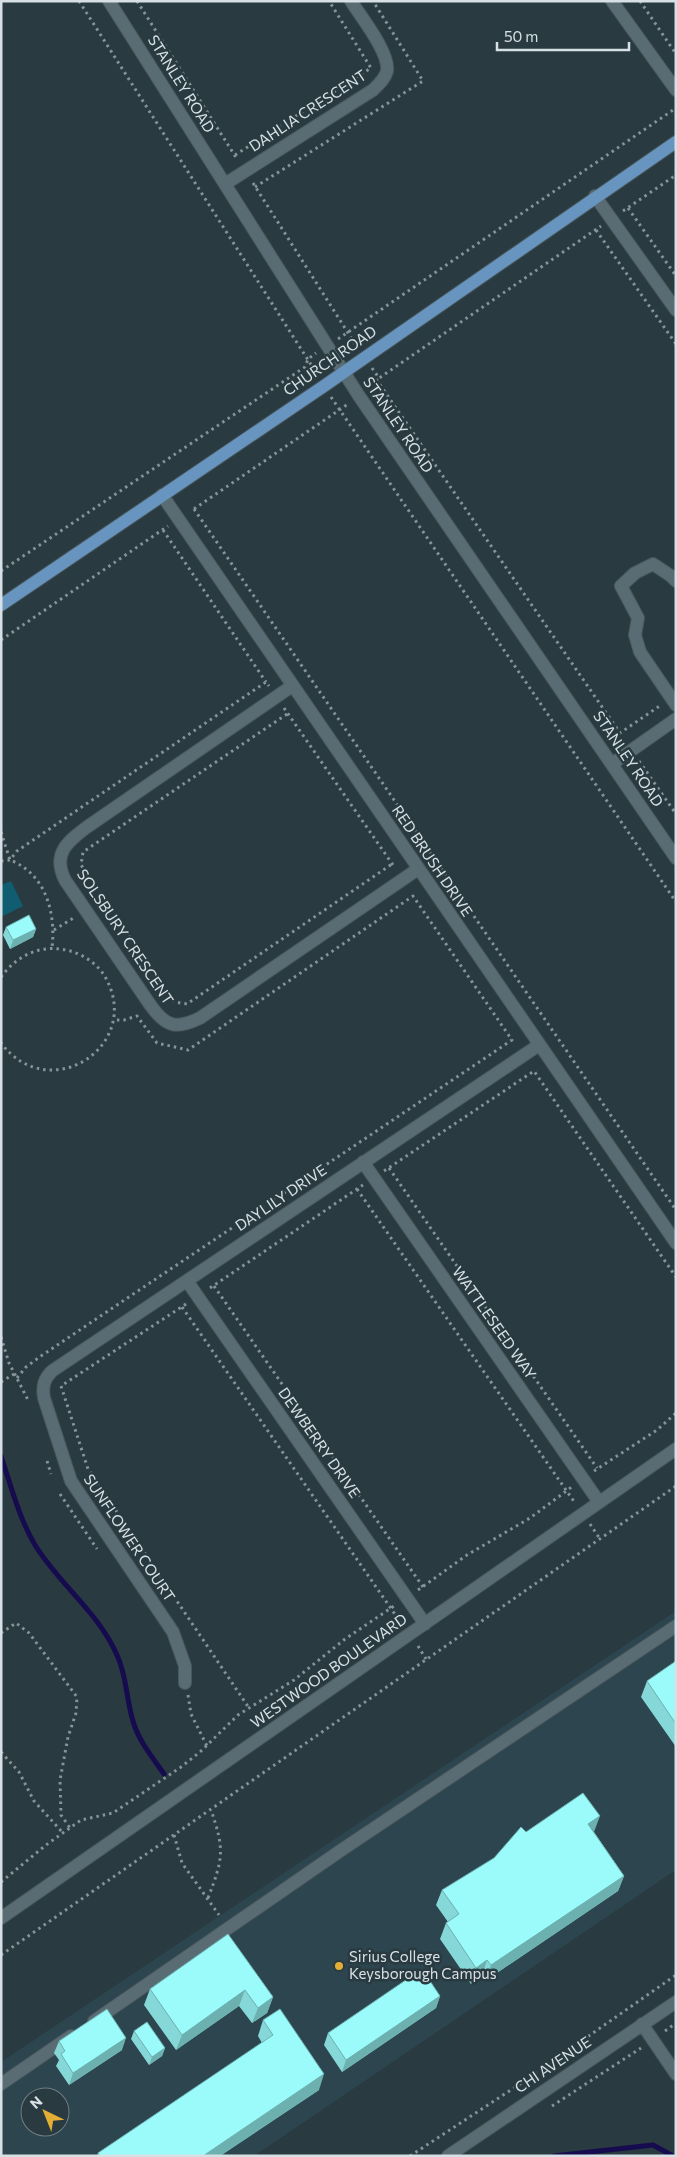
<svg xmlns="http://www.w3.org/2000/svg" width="677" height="2157" viewBox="0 0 677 2157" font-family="Commissioner,sans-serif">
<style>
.built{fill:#2c454e;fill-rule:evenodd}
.green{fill:#105c71}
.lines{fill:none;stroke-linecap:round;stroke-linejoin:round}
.stream{stroke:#150b4e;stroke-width:5}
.minor-casing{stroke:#48575c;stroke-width:14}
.major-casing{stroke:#48575c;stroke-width:14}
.path{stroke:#869398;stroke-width:3;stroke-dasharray:2.5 4;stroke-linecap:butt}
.minor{stroke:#5a6c73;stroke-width:12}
.major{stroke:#6795c0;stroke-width:12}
.wall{fill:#85d8d7}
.shaded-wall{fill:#6cb0af}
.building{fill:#9bfbfa;stroke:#6cb0af}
.poi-dot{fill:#e3ae35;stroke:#293a40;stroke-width:2}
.labels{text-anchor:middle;stroke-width:5;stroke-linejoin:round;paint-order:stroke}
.street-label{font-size:15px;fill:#d7e1e5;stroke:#293a40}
.poi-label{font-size:15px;fill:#d7e1e5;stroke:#293a40;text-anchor:start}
</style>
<rect width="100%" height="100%" fill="#293a40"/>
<path class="built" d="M676,1611V1870L254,2156H1V2062ZM30,2097H60V2127H30Z"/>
<path class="green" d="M11,881L23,906L1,917V885Z"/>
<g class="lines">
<path class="stream" d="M1,1456C11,1486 19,1518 35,1545C59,1584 98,1612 117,1655C127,1676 126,1699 133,1721C138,1740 153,1758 164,1774
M554,2156L653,2145L673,2156"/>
<defs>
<path id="minor" d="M109,1L359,396L676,858
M612,1L676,90
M225,184L373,90C379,84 385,79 387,71C390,53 361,17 351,1
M595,196L676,310
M162,495L676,1243
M676,581L671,576L653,564L635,573L621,586L638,618L635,635L640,652L676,705
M292,686L87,827C67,842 52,854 65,880L151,1006C167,1028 177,1029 200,1018L418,869
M612,764L676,719
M363,1162L599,1502
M187,1281L425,1624
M185,1683V1666L173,1632L71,1481L44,1398C42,1386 44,1379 52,1371L539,1045
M1,1918L676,1449
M94,2021L340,1851L676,1626
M642,2024L676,2074
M1,2084L71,2036
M448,2156L676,2002"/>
<path id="major" d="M1,605L324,386L676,142"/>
</defs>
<use href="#minor" class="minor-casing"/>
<use href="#major" class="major-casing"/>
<path class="path" d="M79,1L317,374
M137,1L237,159
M640,1L676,54
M235,155L371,68L329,1
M253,183L357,347
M255,187L423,81L373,1
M628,208L676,276
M623,211L676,175
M596,230L676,344
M338,339L676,108
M372,368L379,378
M376,379L620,733L661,705
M369,385L601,226
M331,397L676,902
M194,509L676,1210
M194,509L348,404
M163,530L266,682
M1,571L305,367L308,359L316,353
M1,640L168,526
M284,708L393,865
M287,714L83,852L81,865L174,1002L187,1004L392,864
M639,761L676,814
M1,832L10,860C46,874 56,913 52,948
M1,861L10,860L17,851L266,682L269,686
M54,930L75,917
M1,977C15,958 36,946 60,949C77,951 94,960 104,975C146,1044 50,1108 1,1043
M389,1168L597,1468
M384,1171L534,1071L676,1277
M357,1189L575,1503
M214,1286L423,1587
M210,1288L363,1185
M186,1304L61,1386L88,1469L249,1708
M182,1307L401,1623
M1,1337L9,1363L28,1400
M17,1378L26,1367L41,1356L512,1040L413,896L188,1050L157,1043L137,1016L124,1020H113
M1,1382L14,1374
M47,1461L51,1474
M594,1471L657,1430L676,1413
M60,1494L97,1549
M590,1524L600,1539
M418,1590L467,1555L530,1518L573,1486
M1,1633L16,1623L29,1633L77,1697L76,1713L68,1737L60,1780L61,1815L70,1828
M418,1646L426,1659
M188,1695L191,1714L207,1746
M1,1752L19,1772L34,1801L63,1833
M174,1835L182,1863L219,1915
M1,1882L46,1845L81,1820L113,1813L181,1767L200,1752L238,1715L294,1680L345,1639L394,1606
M208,1898C223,1859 225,1850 211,1810
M1,1955L676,1486
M665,2031L676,2023
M552,2106L641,2048
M410,2156L520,2084L676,1975"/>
<use href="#minor" class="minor"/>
<use href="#major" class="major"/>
</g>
<path class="wall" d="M6,927L36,929L33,937L10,949L3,935Z
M676,1661V1747L641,1697L647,1681Z
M594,1832L624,1876L618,1891L485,1981L482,1976L471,1984L440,1939L446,1923L448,1922L436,1905L442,1890L494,1858Z
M228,1934L273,1997L267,2013L252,2023L239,2006L176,2050L144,2005L150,1989Z
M440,1996L436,2008L342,2072L324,2045L328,2033Z
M263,2020L319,2090L220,2156H97L98,2153L262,2043L258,2036Z
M134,2031L165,2048L162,2056L149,2065L131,2039Z
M59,2041L122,2050L69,2085L56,2066L59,2060L54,2053Z"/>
<path class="shaded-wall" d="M36,929L33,937L10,949L13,940Z
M600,1816L594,1832L588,1824Z
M624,1876L618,1891L485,1981L491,1965Z
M487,1960L482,1976L471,1984L476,1968Z
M245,1990L239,2006L176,2050L182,2035Z
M440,1996L436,2008L342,2072L346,2060Z
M273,1997L267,2013L252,2023L258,2008Z
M126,2038L122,2050L69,2085L73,2073Z
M165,2048L162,2056L149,2065L152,2057Z
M324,2074L319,2090L220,2156H203Z"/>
<path class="building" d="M29,915L36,929L13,940L6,927Z
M676,1661V1724L647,1681Z
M583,1793L600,1816L588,1824L624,1876L491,1965L487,1960L476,1968L446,1923L459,1914L442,1890L494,1858L521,1827L526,1832Z
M228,1934L273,1997L258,2008L245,1990L182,2035L150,1989Z
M422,1969L440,1996L346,2060L328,2033Z
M107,2009L126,2038L73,2073L61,2054L65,2051L59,2041Z
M280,2009L324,2074L203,2156H100L98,2153L273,2035L263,2020Z
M147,2022L165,2048L152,2057L134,2031Z"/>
<circle class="poi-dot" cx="339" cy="1966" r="5"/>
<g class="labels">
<g class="street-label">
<text transform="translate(181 84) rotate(58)" y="5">STANLEY ROAD</text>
<text transform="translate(308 111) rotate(-33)" y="5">DAHLIA CRESCENT</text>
<text transform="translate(330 361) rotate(-35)" y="5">CHURCH ROAD</text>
<text transform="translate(398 425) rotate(56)" y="5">STANLEY ROAD</text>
<text transform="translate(628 759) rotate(56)" y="5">STANLEY ROAD</text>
<text transform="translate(432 861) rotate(56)" y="5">RED BRUSH DRIVE</text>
<text transform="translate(125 937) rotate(56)" y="5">SOLSBURY CRESCENT</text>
<text transform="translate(281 1198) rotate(-34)" y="5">DAYLILY DRIVE</text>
<text transform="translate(494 1323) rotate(55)" y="5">WATTLESEED WAY</text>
<text transform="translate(319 1443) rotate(55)" y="5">DEWBERRY DRIVE</text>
<text transform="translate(129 1538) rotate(56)" y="5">SUNFLOWER COURT</text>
<text transform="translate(329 1671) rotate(-35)" y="5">WESTWOOD BOULEVARD</text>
<text transform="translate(553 2065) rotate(-34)" y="5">CHI AVENUE</text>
</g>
<g class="poi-label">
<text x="349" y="1962">Sirius College<tspan x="349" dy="17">Keysborough Campus</tspan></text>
</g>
</g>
<rect width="677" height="2157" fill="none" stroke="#d7e1e5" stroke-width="5"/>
<g transform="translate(45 2112) rotate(317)"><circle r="24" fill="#293a40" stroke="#6f7d82"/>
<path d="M0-4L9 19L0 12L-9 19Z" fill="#e3ae35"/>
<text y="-8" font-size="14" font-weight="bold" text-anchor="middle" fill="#d7e1e5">N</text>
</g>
<path d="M497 42v8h132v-8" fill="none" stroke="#d7e1e5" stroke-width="2.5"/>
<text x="504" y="42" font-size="15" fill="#d7e1e5" stroke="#293a40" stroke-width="4" paint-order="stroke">50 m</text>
</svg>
